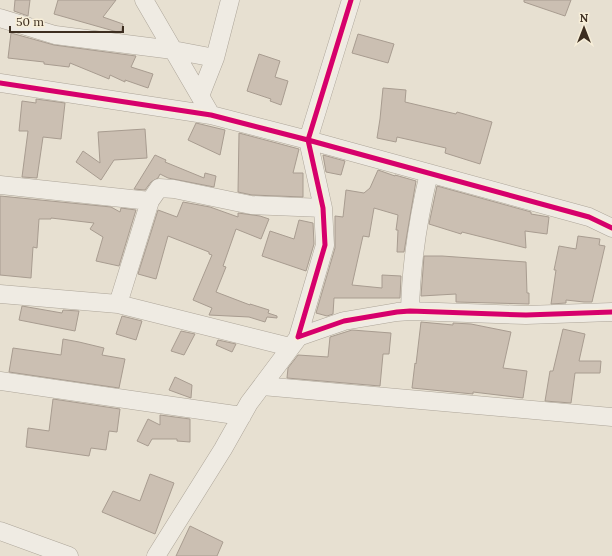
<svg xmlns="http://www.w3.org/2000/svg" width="612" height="556" viewBox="0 0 612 556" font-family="Lora,serif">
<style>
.building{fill:#cbbfb2;stroke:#a89c90}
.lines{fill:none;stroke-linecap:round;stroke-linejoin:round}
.street-casing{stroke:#ada599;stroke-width:19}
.street{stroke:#efebe3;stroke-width:18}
.cycleway-casing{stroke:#f7eed8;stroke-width:8}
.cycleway{stroke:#d6006c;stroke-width:5}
</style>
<rect width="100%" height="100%" fill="#e7e0d1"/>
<path class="building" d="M15,0H30L28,16L14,11Z
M58,0H116L103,17L123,24L121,33L54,14Z
M524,0H571L565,16L524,2Z
M11,33L54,45L136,56L131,67L153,74L148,88L125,80V82L110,75L109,79L70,63L69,67L44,64V62L8,58Z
M358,34L394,44L388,63L352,53Z
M259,54L280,61L275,77L288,81L281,105L270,101L271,99L247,91Z
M383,88L406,90L405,102L456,114L457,112L492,122L480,164L445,153L446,148L397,137L396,142L377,138L380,119Z
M36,99L65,103L61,139L43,137L37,178L22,177L28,131H19L22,101L36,103Z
M196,123L225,130L220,155L188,140Z
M145,129L147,158L114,160L101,180L76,162L83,151L100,163L98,132Z
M239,133L299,149L293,173H303V197L252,195L238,192Z
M155,155L166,160L165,162L204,178L205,173L216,176L214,187L168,178L160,174L158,178L151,182L145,190L134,189Z
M323,155L345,161L341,175L326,172Z
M378,170L395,176V175L416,181L404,252H397L398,230H396L398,215L374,208L369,237L363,236L352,285L382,288V275L401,276L400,298H334L333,314L327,316L316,313L335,248V216L343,217L346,190L364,193L370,188Z
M437,186L531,212V214L549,217L547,234L525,231L526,248L462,232L461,234L429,224Z
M0,196L111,207L120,212L121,208L136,210L119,266L96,261L103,237L90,229L94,223L51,218V219H39L37,248L33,247L31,278L0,275Z
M183,202L210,207L238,217V213L260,216L269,219L261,239L236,229L223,266L226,267L216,292L250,305V304L269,310L268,313L277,316V318L267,317L265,322L249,317L209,315L212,308L193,300L212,255L209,254V252L168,236L156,279L138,274L158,210L177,217Z
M299,220L313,223L314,244L306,271L262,256L270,231L294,239Z
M578,236L600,239L599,245L605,246L592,302H584L566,300V303L551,304L556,270H554L559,246L576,249Z
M424,256H442L526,262L527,293H529V304L456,302V294L421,296Z
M22,306L62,313L63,310L79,311L75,331L19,320Z
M122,316L142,321L136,340L116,334Z
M421,322L453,325V323L471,324L511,332L503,368L527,371L523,398L473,392V394L412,388L415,363L416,364Z
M563,329L585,334L579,361H601L600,373H575L571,403L545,401L550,371H553Z
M352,330L391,333L389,354H383L380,386L287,378L288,368L298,355L328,357L330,337Z
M181,331L195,334L184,355L171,351Z
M63,339L79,342L104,348L102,355L125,359L119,388L9,372L13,348L61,355Z
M218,340L236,344L232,352L216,345Z
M175,377L192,385L191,398L169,390Z
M53,399L120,409L117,432L109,431L106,450L91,448L89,456L26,447L28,428L49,431Z
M160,415L190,419V442L177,441V439H152L148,446L137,441L148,419L160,425Z
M150,474L174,483L155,534L102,512L113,491L140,501Z
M190,526L223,542L217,556H176Z"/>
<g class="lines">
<defs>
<path id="street" d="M144,0L211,115
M351,0L308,140L589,217L612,228
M0,18L55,35L173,50L215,58
M0,83L211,115L308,140L323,208L325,245L298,337L344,321L397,312L410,311L526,315L612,312
M200,96L215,58L230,0
M0,185L150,201
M0,294L118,304L290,347
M118,304L150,201L159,188L174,189L251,205L323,208
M410,311C411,264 418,219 429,173
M0,381L242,416
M262,386L612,417
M0,531L69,556
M156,556L223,449L249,403L297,339"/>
</defs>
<use href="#street" class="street-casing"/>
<use href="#street" class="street"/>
<defs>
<path id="cycleway" d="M351,0L308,140L589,217L612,228
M0,83L211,115L308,140L323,208L325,245L298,337L344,321L397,312L410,311L526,315L612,312"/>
</defs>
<use href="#cycleway" class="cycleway-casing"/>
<use href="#cycleway" class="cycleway"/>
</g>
<g transform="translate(584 28)" stroke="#f7eed8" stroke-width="3" paint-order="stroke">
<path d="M0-3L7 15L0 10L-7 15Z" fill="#3d2e20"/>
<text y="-6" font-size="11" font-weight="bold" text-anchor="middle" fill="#3d2e20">N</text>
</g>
<path d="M10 26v6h113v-6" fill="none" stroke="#3d2e20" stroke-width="2"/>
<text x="16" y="26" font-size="12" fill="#3d2e20" stroke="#f7eed8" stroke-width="3" paint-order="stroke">50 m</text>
</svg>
